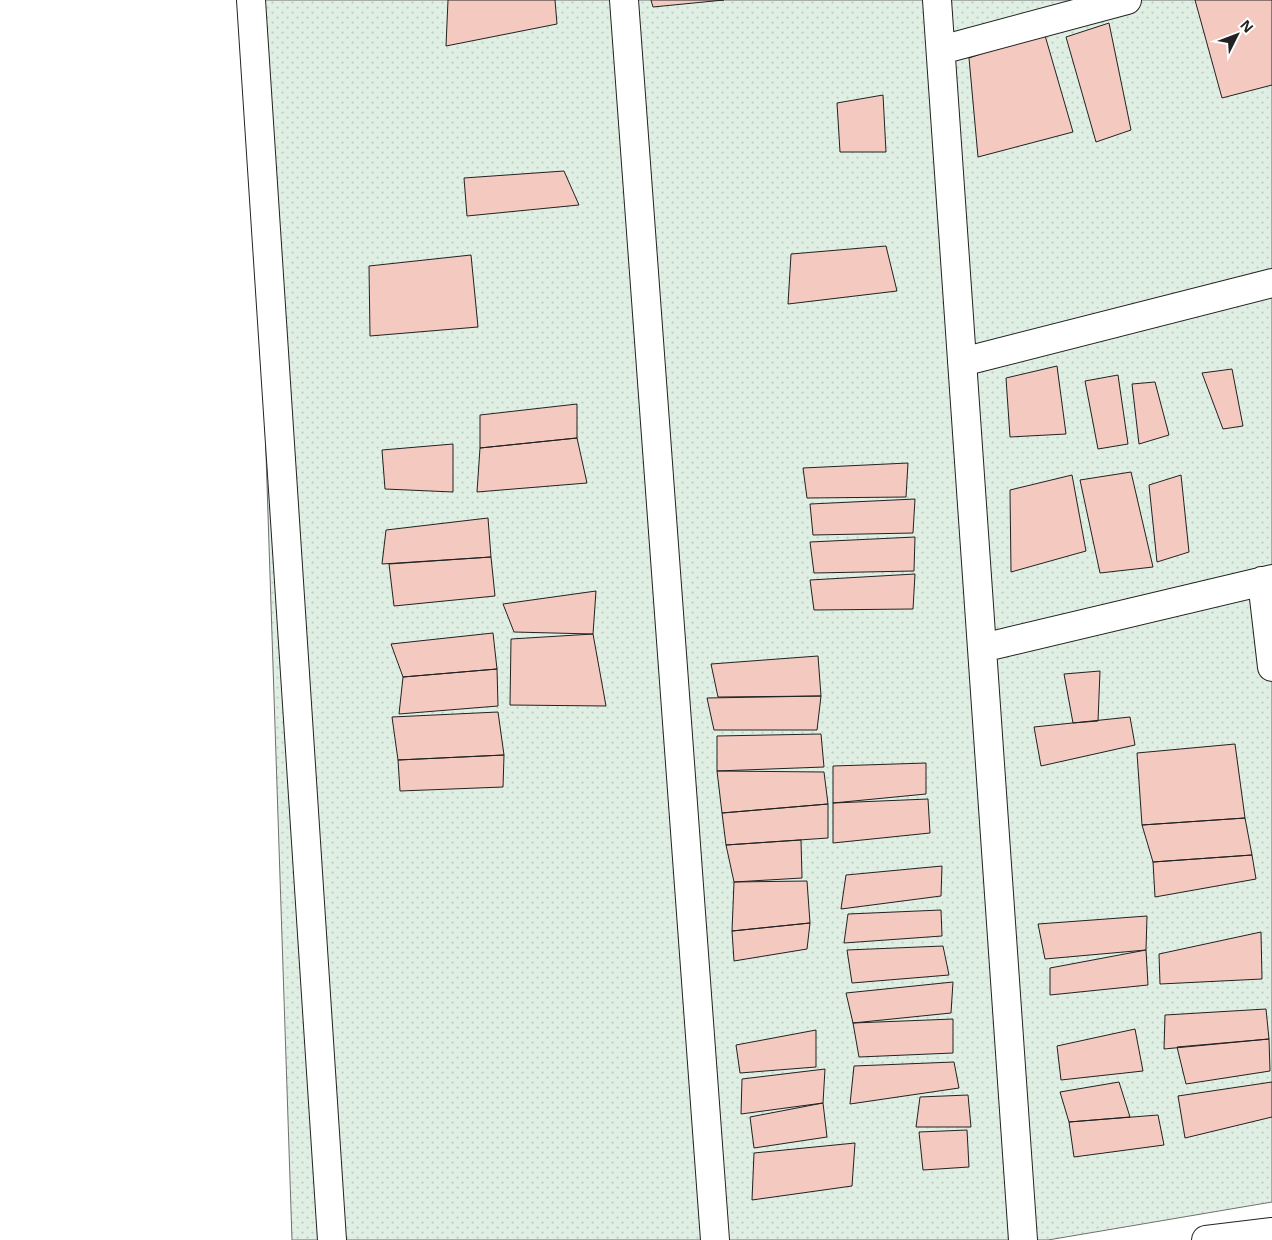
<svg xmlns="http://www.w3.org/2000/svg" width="1272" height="1240" viewBox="0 0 1272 1240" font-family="'Open Sans',sans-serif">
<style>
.grass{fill:url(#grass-dots);stroke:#6f6f6f}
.building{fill:#f3c9c0;stroke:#222}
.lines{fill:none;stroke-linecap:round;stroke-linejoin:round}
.minor-casing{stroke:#222;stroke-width:30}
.minor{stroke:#fff;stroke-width:28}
</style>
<defs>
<pattern id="grass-dots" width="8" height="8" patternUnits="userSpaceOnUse" patternTransform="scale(1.25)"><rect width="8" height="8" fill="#e0efe3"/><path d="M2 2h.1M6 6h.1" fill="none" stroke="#c0cdc2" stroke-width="1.8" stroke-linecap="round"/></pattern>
</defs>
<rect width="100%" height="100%" fill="#fff"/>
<path class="grass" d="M251,0H1272V1202L1048,1240H292Z"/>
<path class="building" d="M448,0H555L557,24L446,46Z
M651,0H724L653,7Z
M1195,0H1272V85L1222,98Z
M1109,23L1131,130L1096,142L1066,37Z
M1044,32L1073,132L978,157L969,58Z
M883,95L886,152H840L837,103Z
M564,171L579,205L467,216L464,178Z
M886,246L897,291L788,304L791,254Z
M471,255L478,327L370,336L369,266Z
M1057,366L1066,434L1010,437L1006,378Z
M1232,369L1243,426L1223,429L1202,373Z
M1118,375L1128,444L1098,449L1085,381Z
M1155,382L1169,435L1139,444L1132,384Z
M577,404V438L480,448V415Z
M577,438L587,483L477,492L480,448Z
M453,444V492L385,489L382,450Z
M908,463L906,497L807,498L803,468Z
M1131,472L1153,567L1100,573L1080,480Z
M1072,475L1086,551L1011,572L1010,490Z
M1181,475L1189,552L1157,562L1149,485Z
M915,499L913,533L813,535L810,504Z
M488,518L491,557L382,564L386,530Z
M915,537L914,571L814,573L810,542Z
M491,557L495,596L394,606L389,564Z
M915,574L913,609L814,610L810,580Z
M596,591L593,634L514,632L503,604Z
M493,633L497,669L403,677L391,644Z
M593,634L606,706L510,705L511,639Z
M818,656L821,696L718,697L711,664Z
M497,669L498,706L399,714L403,677Z
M1100,671L1098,721L1073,723L1064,674Z
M821,696L817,730H714L707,698Z
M498,712L504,755L398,760L392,717Z
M1130,717L1135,745L1041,766L1034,727Z
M821,734L824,767L717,771V736Z
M1235,744L1245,818L1142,825L1137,753Z
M504,755L503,787L400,791L398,760Z
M926,763V794L833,803V766Z
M717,771L824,772L828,804L722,813Z
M928,799L930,833L833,843V803Z
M828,804V838L726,845L722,813Z
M1245,818L1252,855L1153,862L1142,825Z
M801,840L802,878L734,882L726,845Z
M1252,855L1256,879L1155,897L1153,862Z
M942,866L941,896L841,909L846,875Z
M807,881L810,923L732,931L734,882Z
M941,910L942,936L844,943L848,914Z
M1147,916L1146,950L1045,959L1038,924Z
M810,923L807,949L734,961L732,931Z
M1261,932L1262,979L1160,984L1159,954Z
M943,946L949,975L852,983L847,950Z
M1146,950L1148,985L1050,995V968Z
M953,982L951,1013L853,1023L846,993Z
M1266,1009L1269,1039L1164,1049L1165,1015Z
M953,1019V1053L859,1057L853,1023Z
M1135,1029L1143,1071L1061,1080L1057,1046Z
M816,1030V1067L740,1073L736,1045Z
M1269,1039L1270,1071L1186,1084L1177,1047Z
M954,1062L959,1088L850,1104L854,1066Z
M825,1069L823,1103L741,1114L742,1079Z
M1119,1082L1130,1117L1069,1122L1060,1092Z
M1272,1082V1117L1185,1138L1178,1096Z
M968,1095L971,1127H916L920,1097Z
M823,1103L827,1137L754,1148L750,1117Z
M1158,1115L1164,1145L1074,1157L1069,1122Z
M967,1130L969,1167L923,1170L919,1132Z
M855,1143L852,1186L752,1200L754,1153Z"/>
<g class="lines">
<defs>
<path id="minor" d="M251,0L332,1240
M624,0L715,1240
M937,0L1023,1240
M941,50L1127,0
M962,362L1272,283
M1262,581L1272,667
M982,648L1272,579
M1206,1240L1272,1232"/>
</defs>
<use href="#minor" class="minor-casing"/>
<use href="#minor" class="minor"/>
</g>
<g transform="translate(1237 35) rotate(48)" stroke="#ffffff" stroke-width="4" paint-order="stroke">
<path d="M0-4L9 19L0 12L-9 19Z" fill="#222222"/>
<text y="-8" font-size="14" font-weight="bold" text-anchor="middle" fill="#222222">N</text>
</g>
</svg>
